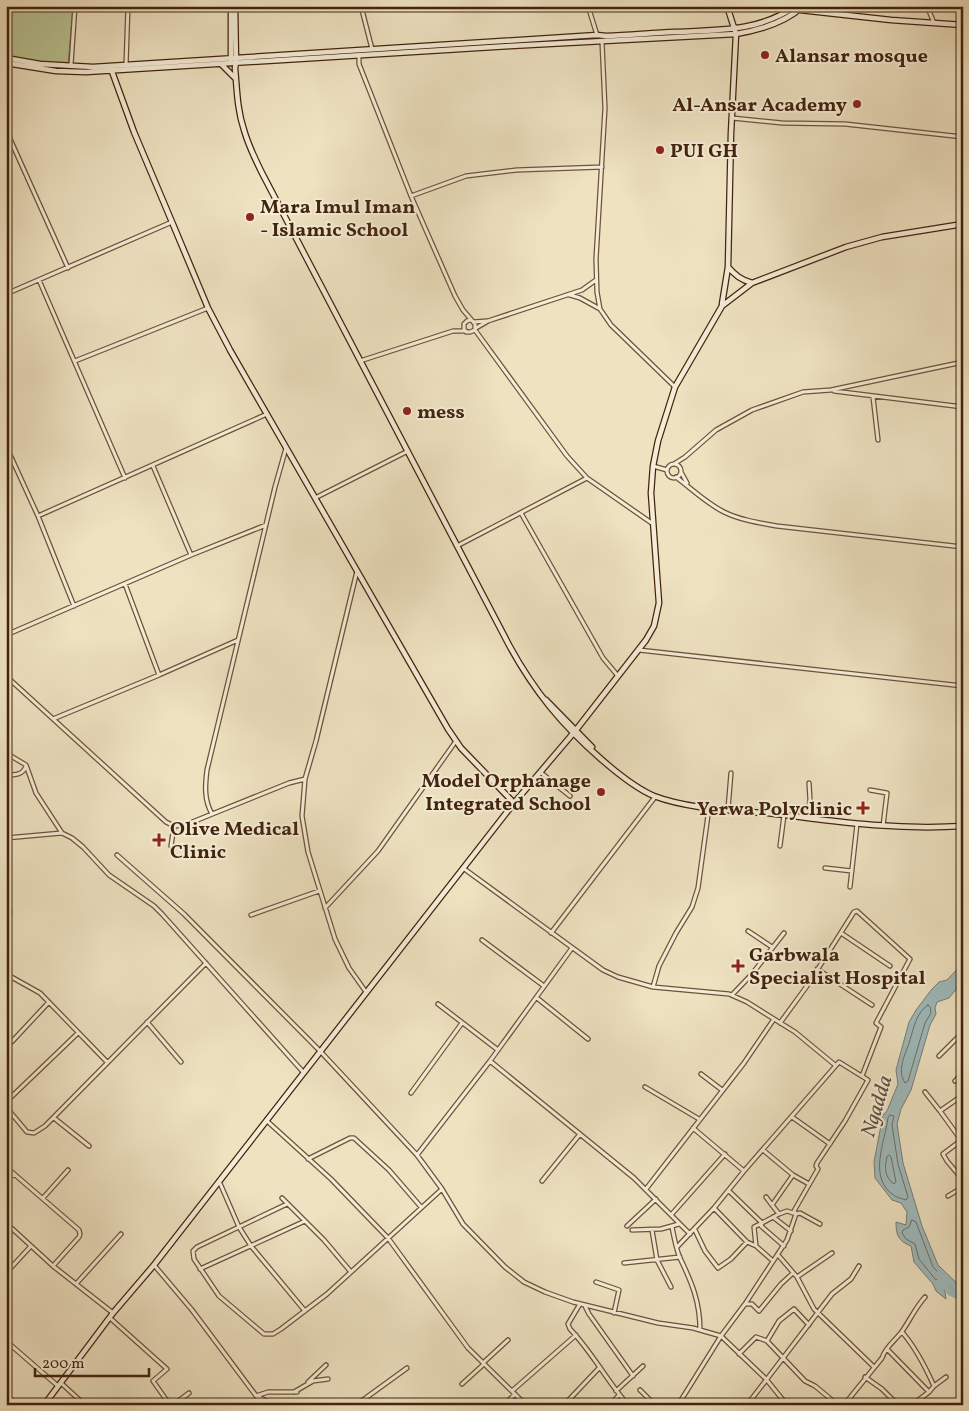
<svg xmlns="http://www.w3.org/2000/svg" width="969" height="1411" viewBox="0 0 969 1411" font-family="Vollkorn,serif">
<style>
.green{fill:#b9c392;stroke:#7e734f}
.water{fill:#9fbbbd;stroke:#7a7e76}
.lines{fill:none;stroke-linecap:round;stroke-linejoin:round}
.shore{stroke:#706f64;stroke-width:1}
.river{stroke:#9fbbbd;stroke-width:7}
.street-casing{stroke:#6d5339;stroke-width:5.5}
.secondary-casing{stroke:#42230c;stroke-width:7}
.street{stroke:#f4ecd7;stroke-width:3}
.secondary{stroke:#f4ecd7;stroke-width:4.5}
.poi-dot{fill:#8f2418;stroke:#f4ecd7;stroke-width:2}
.labels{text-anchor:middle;stroke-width:4;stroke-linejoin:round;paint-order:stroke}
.poi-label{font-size:20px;font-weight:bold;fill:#42230c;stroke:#f4ecd7;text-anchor:start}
.water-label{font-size:21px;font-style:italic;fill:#5e5141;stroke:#f4ecd7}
</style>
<rect width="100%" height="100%" fill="#eee2c1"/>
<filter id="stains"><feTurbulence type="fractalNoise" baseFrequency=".004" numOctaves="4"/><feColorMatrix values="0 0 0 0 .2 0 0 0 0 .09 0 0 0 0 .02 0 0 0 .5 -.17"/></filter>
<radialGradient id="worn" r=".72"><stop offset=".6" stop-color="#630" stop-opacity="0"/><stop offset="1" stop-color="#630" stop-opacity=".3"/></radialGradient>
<path class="green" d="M6,6H73L68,66L6,57Z"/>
<path class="water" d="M963,963V981L949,998L937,1002L935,1008L936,1014L930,1025L911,1090L901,1109L897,1124L903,1163L922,1226L938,1265L963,1289V1301L943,1279L946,1299L936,1291L933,1284L914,1262L911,1246C898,1241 896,1235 896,1222L906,1225L907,1212L901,1203L892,1200L875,1178L874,1162L883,1115L887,1111L898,1084L896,1070L909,1022L916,1010L932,989L939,982L947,980Z"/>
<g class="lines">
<path class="shore" d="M928,1005L930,1007L931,1013L925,1023L908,1081L905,1083C896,1069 906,1054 910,1040C914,1027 916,1013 928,1005Z
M890,1115L894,1116L892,1125L898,1164L908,1197L906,1200C903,1199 898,1198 895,1196C867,1179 885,1142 888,1118Z
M889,1155L891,1157L896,1182L894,1184C885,1178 884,1167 887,1157Z
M912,1220L916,1222L933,1267L941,1275L938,1280L935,1279L919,1259L915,1244L906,1239L902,1233L903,1230L909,1227Z"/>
<path class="river" d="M938,1275L950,1292L963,1298"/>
<defs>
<path id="street" d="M361,6L372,49
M588,6L597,35
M927,6L934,23
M602,42L605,108L596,259L597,292L600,309L611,325L675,387
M359,56V64L411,196L455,296L463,310L475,324V330L470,332H466L464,329V324L467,321L470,320
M71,65L75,6
M126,65L128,6
M732,118L782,123L845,124L963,137
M6,130L68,268
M411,196L466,176L517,170L602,167
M39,280L125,478
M6,294L172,222
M570,295L580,298L600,309
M473,322L487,321
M476,328L488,321L582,290L596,280
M475,330L567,456L587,478L653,524
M75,361L208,308
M360,361L453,331H466
M834,391L963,407
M873,397L878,440
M6,446L38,516L74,606
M674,464L685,457L716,430L752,410L803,392L831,390L963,362
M667 471a7 7 0 1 1 14 0a7 7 0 1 1-14 0Z
M153,466L191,555
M653,466L667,470
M681,472L687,483
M676,477C692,489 706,503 724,512C740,520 760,523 777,526L963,547
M315,498L408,451
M521,513L603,658L618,676
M38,516L267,414
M457,546L587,478
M357,571L316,741L305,779L302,816L308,852L335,939L349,968L366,992
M125,584L159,675
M6,635L191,555L266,525
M639,650L963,686
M6,676L166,822L174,826L185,825L289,783L305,779
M53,719L159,675L238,640
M6,753L26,765L36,793L62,833L72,838L83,847L109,875L154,906L162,914L304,1073
M540,772L570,796
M6,775C15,775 23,775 26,766
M870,790L887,793L883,826
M728,809L731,773
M212,814C204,800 205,786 207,770L275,487L286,448
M807,818L810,800L809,783
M6,838L62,833
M171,846L174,826
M780,846L784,815
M117,855L184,914L321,1052L417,1155L442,1189L463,1224L505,1267L524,1282L545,1292L573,1302L658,1323L693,1328L721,1336L766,1379L787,1405
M463,868L603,970L618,977L653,987L729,994L747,1002L774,1019L744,1063L646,1189
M825,868L852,871
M850,887L857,824
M6,901L10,912
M325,908L378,851L456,741
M251,915L319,891
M748,931L772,947
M551,933L655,797
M841,933L890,966
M482,940L544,986
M817,969L872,1005
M6,974L40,993L107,1062
M653,987L659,966L676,933L692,907L698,888L709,808
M732,995L752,974L784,933
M537,998L588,1039
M438,1004L498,1050
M774,1019L795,1032L835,1065
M147,1022L181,1062
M780,1023L807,986L854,912L857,911L910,959L876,1023L881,1027L862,1076
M6,1048L49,1002
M939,1056L963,1032
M490,1061L634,1178L690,1234
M701,1074L722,1090
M955,1081L963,1073
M645,1087L699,1119
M925,1092L940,1111
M411,1093L462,1023
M6,1102L78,1033
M6,1107L27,1132L34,1133L45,1126L206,963
M792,1117L830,1144
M54,1118L89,1146
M267,1121L331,1179L388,1238L468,1348L526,1405
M693,1128L744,1171
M963,1139L943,1154L947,1161L963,1180
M961,1140L940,1111L963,1095
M763,1150L793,1175L809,1184
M417,1155L490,1061L572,948
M308,1159L350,1138H354L389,1170L421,1207
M6,1167L79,1230L80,1234L79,1237L53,1266
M6,1181L14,1174
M219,1181L239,1227L251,1246L305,1311
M542,1181L580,1134
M729,1191L762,1223L779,1214L772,1205L793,1175
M948,1196L963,1187
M766,1197L772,1205
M43,1198L68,1170
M282,1198L324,1240L351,1272
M287,1204L197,1247L193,1251L194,1259L219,1296L264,1334H273L281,1329L327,1294L442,1189
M714,1208L747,1242L756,1246
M779,1214L787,1211L796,1214L800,1213L820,1224
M671,1215L725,1154
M773,1217L791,1231
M6,1223L53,1266L113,1313
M627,1226L656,1199
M672,1227C674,1237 676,1249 680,1258C692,1283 700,1302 700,1330
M632,1230L661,1229L679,1224
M652,1230L657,1260L671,1287
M695,1230L705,1251L718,1268L731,1259L747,1242
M677,1247L714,1208L744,1171L839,1062L868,1080L845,1121L817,1163L816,1166L818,1169L794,1211L796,1214L787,1240L745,1304
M778,1255L797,1277L814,1309L874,1367
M773,1261L756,1246L754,1227L762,1223L761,1226L784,1246
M624,1263L680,1257
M154,1265L192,1310L263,1405
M200,1269L305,1221
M6,1273L31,1246
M797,1277L832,1253
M596,1282L619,1290L614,1313
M76,1284L121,1234
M580,1304L568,1324L570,1329C592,1352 607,1381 628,1405
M585,1306L589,1314L633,1376
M110,1318L167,1369L153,1381L170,1405
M902,1332C916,1348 925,1366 934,1386L929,1392
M6,1341L58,1386
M767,1341L779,1321L794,1309L809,1325
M887,1349L929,1392L912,1405
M739,1354L756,1337L767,1341L805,1381L815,1386L838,1405
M483,1363L508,1340
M865,1377L882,1389L898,1405
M308,1382L326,1365
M61,1383L85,1405
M462,1384L484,1364
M934,1386L946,1377
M640,1390L655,1405
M512,1391L576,1335
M616,1391L643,1366
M294,1392L313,1381L328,1379
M6,1395L17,1405
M256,1396L268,1392H297
M259,1397L270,1403
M173,1405L189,1393
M356,1405L407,1368
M504,1405L515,1394
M564,1405L600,1367
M610,1405L619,1395
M678,1405L721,1336L745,1304H752L759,1311L781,1284L793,1273
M747,1405L832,1294L851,1279L859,1266
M844,1405L882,1358C885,1347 897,1339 903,1330C911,1318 916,1307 925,1297"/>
<path id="secondary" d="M231,6V60
M235,6L236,63L235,68C237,89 237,109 244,130C248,144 255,159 262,173L509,645C534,691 562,725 601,759C617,773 635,788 654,796C694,811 744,810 785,815C845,823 903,830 963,826
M800,10L891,20L963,25
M6,58L40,64L93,67L597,35L606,36C629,35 652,33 674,32C718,30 758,32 796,6
M6,63L56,71L86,72L510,46L736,34C760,30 785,23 803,6
M222,65L235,78
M110,66L134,132L172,222L208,308L230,350L448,729L461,748L514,803
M728,267C735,275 741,280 752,283
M722,304L728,267L731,133L736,34L727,6
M546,700L592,747
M44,1405L113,1313L154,1265L514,803L576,730L646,640L654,626L659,603L651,493L653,466L658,441L675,387L722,306L752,283L846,247L882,237L963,224"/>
</defs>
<use href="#street" class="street-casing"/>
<use href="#secondary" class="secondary-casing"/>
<use href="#street" class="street"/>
<use href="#secondary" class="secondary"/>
</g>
<g class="poi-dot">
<circle cx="765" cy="55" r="5"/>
<circle cx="857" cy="104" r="5"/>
<circle cx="660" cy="150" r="5"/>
<circle cx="250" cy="217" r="5"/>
<circle cx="407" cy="411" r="5"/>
<circle cx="601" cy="792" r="5"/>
<path d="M860.5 800.5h5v5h5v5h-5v5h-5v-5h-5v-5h5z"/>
<path d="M156.5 832.5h5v5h5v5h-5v5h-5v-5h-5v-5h5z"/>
<path d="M735.5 958.5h5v5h5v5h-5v5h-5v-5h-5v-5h5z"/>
</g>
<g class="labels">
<g class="poi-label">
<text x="775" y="62">Alansar mosque</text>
<text x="847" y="111" text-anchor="end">Al-Ansar Academy</text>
<text x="670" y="157">PUI GH</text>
<text x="260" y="213">Mara Imul Iman<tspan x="260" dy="23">- Islamic School</tspan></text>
<text x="417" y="418">mess</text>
<text x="591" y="787" text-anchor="end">Model Orphanage<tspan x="591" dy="23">Integrated School</tspan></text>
<text x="852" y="815" text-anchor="end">Yerwa Polyclinic</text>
<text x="170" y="835">Olive Medical<tspan x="170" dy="23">Clinic</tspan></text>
<text x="749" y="961">Garbwala<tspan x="749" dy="23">Specialist Hospital</tspan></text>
</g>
<g class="water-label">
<text transform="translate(876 1106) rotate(-73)" y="7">Ngadda</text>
</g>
</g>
<rect width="969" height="1411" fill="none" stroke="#eee2c1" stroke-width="25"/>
<rect x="8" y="8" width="954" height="1396" fill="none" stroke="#42230c" stroke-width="2.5"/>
<rect x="12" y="12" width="944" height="1386" fill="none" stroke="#42230c"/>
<path d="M35 1368v8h114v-8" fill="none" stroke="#42230c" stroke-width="2.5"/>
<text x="42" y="1368" font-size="15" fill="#42230c" stroke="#f4ecd7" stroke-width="4" paint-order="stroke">200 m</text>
<rect width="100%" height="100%" filter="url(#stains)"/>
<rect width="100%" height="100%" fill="url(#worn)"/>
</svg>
